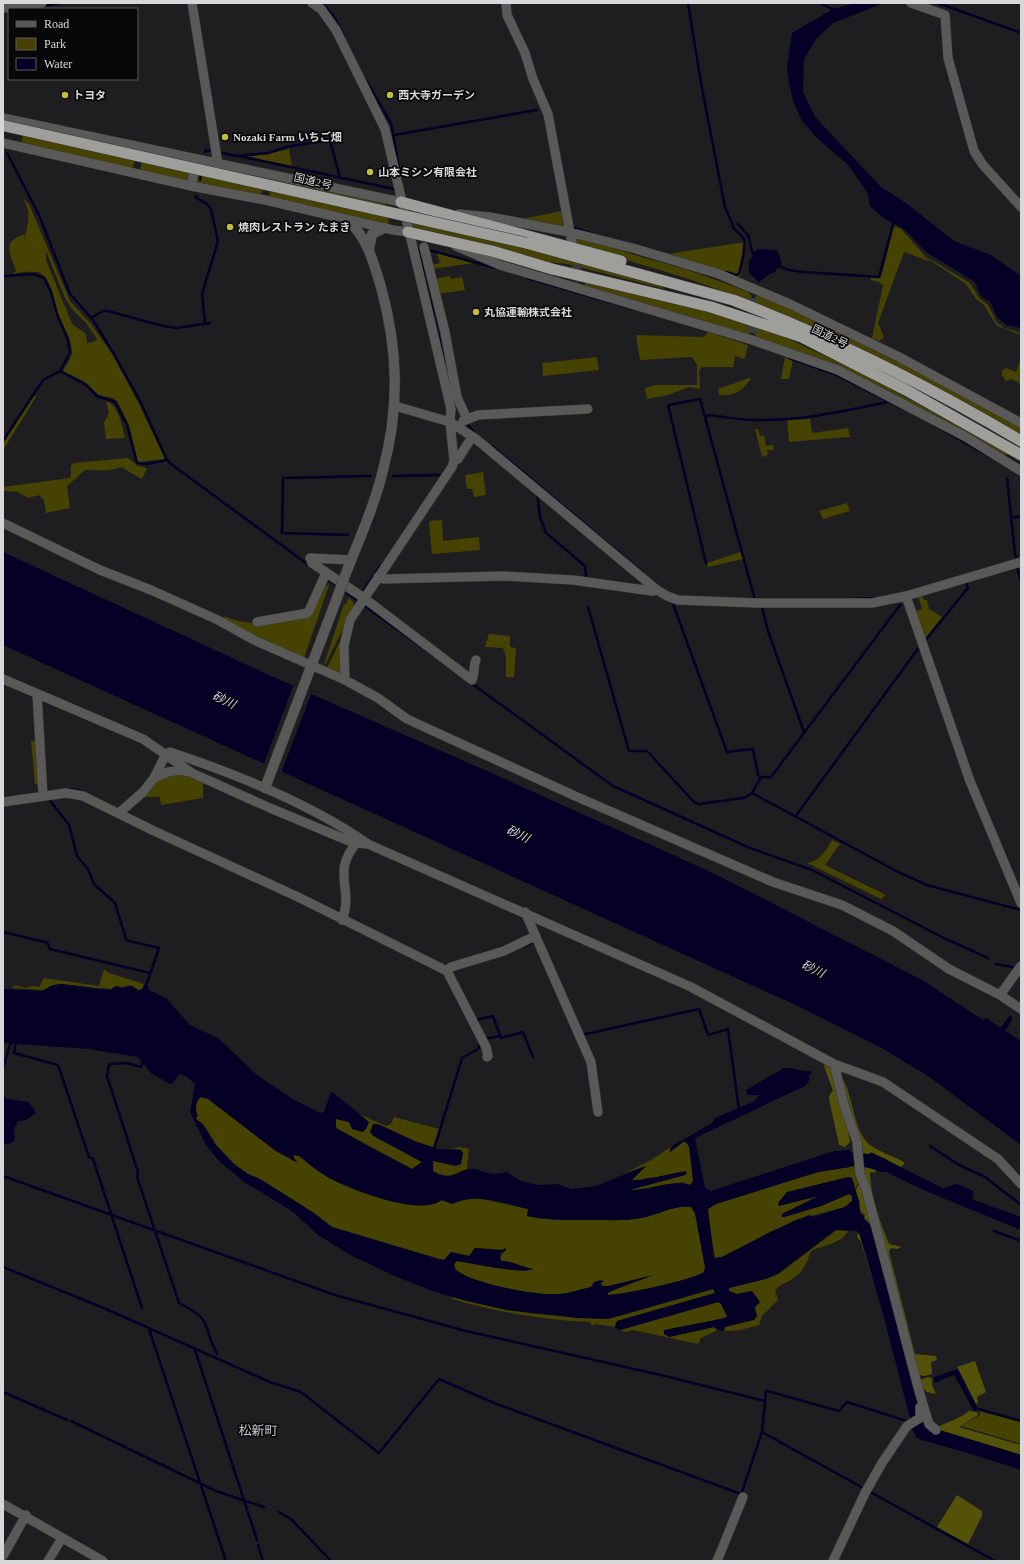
<svg xmlns="http://www.w3.org/2000/svg" width="1024" height="1564" viewBox="0 0 1024 1564" font-family="'Times New Roman','Noto Sans JP',serif">
<style>
.green{fill:#464302;fill-rule:evenodd}
.forest{fill:#545208}
.water{fill:#040026;fill-rule:evenodd}
.pier{fill:#1e1e21}
.lines{fill:none;stroke-linecap:round;stroke-linejoin:round}
.stream{stroke:#040026;stroke-width:2.5}
.river{stroke:#040026;stroke-width:14}
.minor-tunnel{stroke:#3a3a3d;stroke-width:9;stroke-dasharray:9 4.5;stroke-linecap:butt}
.minor-casing{stroke:#38383b;stroke-width:10}
.tertiary-casing{stroke:#38383b;stroke-width:11}
.trunk-casing{stroke:#38383b;stroke-width:12}
.minor{stroke:#595957;stroke-width:9}
.tertiary{stroke:#595957;stroke-width:10}
.trunk{stroke:#9e9e9b;stroke-width:11}
.tertiary-bridge-casing{stroke:#38383b;stroke-width:11;stroke-linecap:butt}
.trunk-bridge-casing{stroke:#38383b;stroke-width:12;stroke-linecap:butt}
.tertiary-bridge{stroke:#595957;stroke-width:10}
.trunk-bridge{stroke:#9e9e9b;stroke-width:11}
.poi-dot{fill:#c2bd3f;stroke:#08080a;stroke-width:1.5}
.labels{text-anchor:middle;stroke-width:3.5;stroke-linejoin:round;paint-order:stroke}
.poi-label{font-size:11px;font-weight:bold;fill:#d8d8da;stroke:#08080a;text-anchor:start}
.street-label{font-size:11px;fill:#d8d8da;stroke:#08080a}
.water-label{font-size:12px;font-style:italic;fill:#ccd2f4;stroke:#08080a}
.quarter-label{font-size:13px;fill:#c6c7ca;stroke:#08080a}
</style>
<rect width="100%" height="100%" fill="#1e1e21"/>
<path class="green" d="M23,135L135,160L132,169L21,144Z
M289,149L292,166L245,156L264,155Z
M142,161L193,173L190,182L140,170Z
M199,162L265,177L261,196L196,184Z
M273,179L385,203L389,224L269,197Z
M22,198L29,204L70,301L91,324L112,354L139,404L165,459L138,462L129,425L118,402L113,398L99,395L84,381L63,371C66,365 72,358 72,351C71,337 62,326 58,314C54,301 53,283 42,274C35,269 20,273 12,274L16,271C10,252 1,242 25,234L24,245C26,227 34,213 22,198ZM46,251L65,298L72,309L86,323L97,339L96,341L87,343L86,334L72,324L46,260Z
M407,209L527,237L526,249L579,261L659,285L665,289L567,264L530,260L416,229L411,225Z
M562,211L565,226L526,220V218Z
M894,226L901,229L925,256L970,283L979,298L988,305L997,323L1004,328L1021,333V335L997,326L984,305L976,299L966,284L921,254L931,262L904,252L878,323L884,337L879,341L872,338L883,285L879,282L871,280V277H880L882,274Z
M578,237L645,258L685,269L747,291L751,295V297L754,299L757,295C849,332 935,380 1021,427V435L977,409L912,374L768,308L689,279L577,245L576,238Z
M746,242L741,275L736,278L667,254Z
M437,253L475,263L431,269L430,265L440,263Z
M450,276L451,279L462,277L465,290L436,294L433,279Z
M584,281L706,310L755,325L791,340L863,374L1010,454L1003,455L862,378L756,337L754,333L751,332L747,335L586,287Z
M708,332L748,345L745,359L735,356L733,367H702L699,370L700,389L689,387L668,395L647,399L645,388L656,385H697V365L692,357L640,360L636,335L704,337Z
M597,357L599,370L543,376L542,363Z
M785,357L793,360L789,379H781Z
M1021,358V384L1012,379L1006,381L1002,375V371L1006,368L1016,372Z
M749,378L751,379C742,391 734,396 719,395L718,389Z
M33,395L36,397L3,450V443Z
M106,401C119,405 122,426 125,438L106,439L104,423L109,413Z
M810,419L812,433L848,428L850,437L789,442L787,420Z
M755,429H758L760,436L764,435L766,446L773,445L774,450H767L768,455L762,457Z
M128,458L138,466L147,468L142,479L121,467C108,472 99,470 85,470L67,486L70,508L46,513L44,500L39,495L28,498L18,492L3,491V487L70,478L71,475V466L74,463Z
M483,472L486,495L474,497L472,489H467L465,475Z
M847,503L850,511L823,519L819,511Z
M442,520L443,541L479,537L480,550L432,554L429,521Z
M741,552L743,559L708,567L707,563Z
M329,585L304,658L247,633L225,619L224,616C254,629 277,621 307,616L322,586Z
M922,595L924,600H927L929,609L942,617L923,641L914,612L922,609L918,596Z
M349,598L353,602L354,607L325,665L324,664L344,604H346Z
M344,633L342,668L340,673L327,668Z
M489,634L510,636V647L516,648L514,677H506V657L503,648L485,647Z
M38,740L40,786L35,784L31,741Z
M181,773L203,783V798L161,805L160,797H139L156,780Z
M832,840L840,844L825,865L886,895L881,899L807,863C819,862 827,849 832,840Z
M104,969L109,973L144,984L142,989L139,990L131,985L122,987L115,986L111,989L104,988L100,989L62,984L54,985L43,990L12,988L15,985L26,988L32,986L39,987L44,978L99,986Z
M201,1097L208,1099L276,1151L296,1162L294,1158V1155L299,1156L328,1177L393,1202L442,1200L448,1202L477,1198L528,1209V1216C551,1221 574,1220 598,1220C612,1220 627,1221 641,1218C659,1215 672,1205 691,1207L695,1213L705,1267L704,1273C691,1280 625,1294 608,1295V1293L611,1291L648,1276L609,1286H603L600,1283L595,1282L591,1287C581,1289 569,1294 558,1294C537,1296 470,1283 455,1269L454,1264L457,1261L519,1270L532,1269C523,1267 510,1261 502,1261L500,1259L501,1254L506,1250V1249L502,1250L475,1248L469,1256L451,1252L444,1260L439,1259L332,1227L314,1213L260,1179L248,1174L234,1164L216,1145L206,1128L197,1120C195,1112 194,1102 201,1097Z
M359,1114L386,1126L391,1124L394,1117L439,1129L433,1147L417,1142L373,1136L422,1162L412,1169L336,1128V1119H338L349,1122L350,1124L367,1120Z
M683,1142H686C694,1153 691,1168 693,1181L690,1185L683,1182L646,1190H628L685,1175L645,1178L640,1181L631,1180L645,1166L625,1173L653,1159L672,1146L669,1149L672,1150Z
M460,1147L469,1149L467,1169H469C456,1175 446,1179 433,1171V1161H438L461,1150L453,1148Z
M850,1165H857L861,1182L856,1186L855,1192L852,1178L848,1177L805,1200L819,1196L817,1198L782,1214L784,1217L821,1206L849,1194L852,1196V1201L845,1207L795,1220L722,1257L715,1258L707,1209L716,1204L818,1172L850,1167Z
M836,1230L848,1231C842,1244 823,1245 811,1251C807,1262 804,1271 794,1278C788,1283 783,1282 775,1290L778,1300L762,1316L759,1325L740,1330L724,1331L725,1327L757,1316L752,1291L737,1294L729,1291V1288L779,1273Z
M713,1289L715,1293L617,1321L615,1327L595,1324L592,1326L590,1322C544,1320 496,1312 452,1299L451,1297L507,1310L536,1314L608,1319Z
M718,1302L721,1304L728,1317L725,1318L666,1333L669,1337L714,1327L718,1330L701,1338L698,1344L633,1330L627,1332L619,1330Z
M979,1411L1021,1422V1444L961,1426L980,1415Z"/>
<path class="forest" d="M823,1063L830,1064L846,1120L850,1142L845,1147L839,1145L838,1140L829,1099L830,1094L833,1091Z
M841,1076C854,1095 852,1130 870,1145C879,1152 893,1156 904,1162V1164L901,1167L871,1152L866,1156L864,1162L876,1170L875,1173L870,1172C870,1194 881,1224 889,1244L902,1247L897,1249L891,1248L889,1252L915,1354L936,1356L937,1360L931,1362L932,1374L924,1376L918,1375L862,1168L863,1150Z
M861,1182L915,1391L918,1412L883,1278L869,1235L863,1223L865,1215C858,1211 861,1207 859,1200C858,1197 856,1194 856,1191C856,1187 859,1185 861,1182Z
M858,1233L861,1235L886,1310L871,1274L861,1242L857,1237Z
M975,1361L986,1392L977,1397L978,1403L976,1404L957,1367Z
M928,1377L932,1378V1385L936,1394L927,1392L921,1387L920,1380Z
M969,1411L977,1412L978,1415L959,1427L1021,1445V1460L927,1433L921,1424L923,1423L932,1430L939,1432L940,1429L937,1427C948,1422 959,1419 969,1411Z
M957,1495L982,1511V1516L968,1544L937,1527Z"/>
<path class="water" d="M856,3H884L833,23L817,38L804,59L803,92L816,118L881,187L906,203L954,241L991,255L1021,276V328L1006,325L997,317L990,302L980,295L975,282L926,252L904,229L883,218L870,206L867,192L848,165L817,138L802,121L793,101L788,78L787,67L792,33L833,9Z
M762,249L777,250L782,263L774,273H771L759,282L749,273V262L756,250Z
M3,552L293,686L487,771L713,873L924,981L983,1020L986,1018L1021,1041V1145L928,1076L880,1047L802,1008L3,645Z
M62,984L111,990L116,986L122,988L131,986L139,991L142,989L145,984H147L149,990L167,999L190,1025L218,1038L257,1075L291,1098L320,1113L324,1112L331,1092L335,1094L369,1122L366,1129L363,1132L352,1129L349,1122L336,1119V1128C361,1142 386,1156 412,1169L422,1162L372,1135L370,1132L373,1124H378L417,1142L438,1149L461,1150L463,1153L461,1164L456,1166L433,1161V1171C452,1183 454,1171 469,1169C483,1168 489,1178 506,1172L521,1181L538,1185L558,1184L571,1189L596,1186L646,1166L632,1180C645,1181 671,1173 686,1171L687,1173L685,1175L630,1190C649,1190 673,1179 690,1185L693,1181L689,1146L686,1142H683L669,1153L672,1146L712,1123L715,1118L755,1101L759,1095H748L746,1090L784,1068C794,1066 802,1073 810,1071L812,1073L809,1075V1081L805,1086L695,1138L705,1188L711,1191L834,1151L850,1150L852,1157L850,1167L818,1172L716,1204L708,1209L714,1258L722,1257L770,1232L809,1215L813,1217L845,1207L852,1201V1196L849,1194L821,1206L784,1217H782V1214L818,1196L779,1206L778,1203L787,1192L848,1177L852,1178L859,1202L860,1214L864,1216L858,1231L836,1230L778,1274L766,1279L729,1288V1291L737,1294L752,1291L760,1302L754,1308L757,1316L754,1320L725,1327L724,1331L718,1330L714,1327L669,1337L664,1334V1330L725,1318L727,1316L721,1304L718,1302L624,1329L619,1330L615,1327L617,1321L715,1293L713,1289L608,1319L577,1318L507,1310L467,1301L432,1291L395,1276L352,1256L318,1235L292,1211L244,1182L219,1161L206,1145L190,1112L195,1084L187,1077L179,1074L173,1083L170,1084L152,1074L138,1057L88,1049L3,1043V989L42,991L53,985ZM201,1097L208,1099L276,1151L298,1163L294,1158V1155L299,1156C308,1163 318,1172 329,1178C352,1190 420,1217 442,1200L452,1204C475,1192 503,1203 528,1209L527,1216C551,1221 574,1220 598,1220C612,1220 627,1221 641,1218C659,1215 672,1205 691,1207L695,1213L705,1267L704,1272C692,1280 624,1295 608,1295V1293L611,1291L654,1275L609,1286H602L601,1283L604,1281L601,1280L594,1282L591,1287C581,1289 569,1294 558,1294C537,1296 469,1283 455,1269L454,1264L457,1261C470,1263 524,1275 533,1269C523,1267 510,1261 502,1261L500,1259L501,1254L506,1250V1248L502,1250L475,1248L469,1256L451,1252L444,1260L439,1259L332,1227L314,1213L260,1179L248,1174L234,1164L216,1145L202,1123L197,1120L196,1117L198,1116C195,1109 195,1101 201,1097Z
M3,1096L7,1099L29,1102L36,1113L26,1120L18,1121L14,1129L15,1140L11,1143L3,1144Z
M872,1153L943,1188L957,1184L974,1191L972,1199L1021,1217V1230L928,1192L865,1162L866,1157Z
M958,1369L977,1407L976,1411H974L954,1375L934,1383V1377Z"/>
<path class="pier" d="M294,684L312,692L281,773L263,766Z"/>
<g class="lines">
<path class="stream" d="M322,3L333,15L344,36
M688,3L701,83L722,192L725,207L733,226
M820,3L834,10
M938,3L1021,33
M43,6L59,3
M365,79L391,123L401,179
M394,135L537,110
M205,152L206,150L213,151
M218,152L236,156L268,153L286,147L330,140L340,178
M7,153L39,215L70,294L93,320L114,354L140,401L167,460L171,464L310,566
M239,156L394,189
M200,180L201,173
M196,196V198L206,203L211,209L218,241L202,294L205,324
M738,224L748,235L753,254
M572,227L593,234
M418,248L449,380
M429,250L496,268
M779,266L789,270L804,272L879,277L894,221
M726,272L736,275L739,274C741,267 746,245 744,239C741,233 735,232 733,227
M3,276L34,274L44,278L51,292L57,314L68,340L70,353L60,371
M527,278L634,309
M91,318L103,311H108L163,326L177,328L210,323
M789,358L834,374L903,409
M454,400L462,417
M705,417L710,415C725,417 740,420 755,420C801,421 844,411 888,402
M920,417L992,458
M466,423L474,432
M3,441L43,380L60,371L86,385L97,396L115,402L127,425L137,463L147,464L167,460
M492,446L643,573
M393,476L443,475
M1007,478L1015,554L1017,559
M537,493L540,517L546,533L585,566L586,578
M1011,518L1021,516
M348,535L282,533L283,478L371,476
M706,563L668,405L700,399L755,600
M1017,568L1021,581
M326,578L339,587
M343,590L613,786L750,848L812,870L944,938L988,958
M362,593L380,566
M850,599L877,598
M672,601L727,752L753,749L758,775L761,777
M588,607L629,751H647L694,802L699,804L744,798L752,793L898,872L927,885L1021,910
M762,607L768,631L804,732
M924,642L968,588L966,582
M69,789L82,791
M752,793L761,777H771L900,605
M48,798L69,825L77,856L88,869L94,884L115,903L126,939L129,941L159,948L146,986
M795,817L920,646
M3,932L45,942
M47,942L50,949L150,973
M526,945L534,942
M996,964L1017,968
M476,1020L493,1016L501,1038L523,1032L533,1057
M1000,1031L1010,1017
M1003,1032L1011,1019
M581,1035L699,1009L708,1035L728,1029L739,1110
M484,1039L500,1036
M16,1042L14,1053L58,1065L89,1157L93,1159L142,1308
M143,1061L141,1067L127,1063L109,1064L107,1076L138,1172L137,1177L179,1303C216,1322 201,1325 217,1354
M3,1068L11,1042
M930,1146L959,1165L985,1177L1021,1205
M434,1149L462,1058L478,1049L480,1044
M3,1176L335,1295L462,1330L665,1376L765,1401L762,1432L741,1495
M994,1231L1021,1241
M3,1267L106,1309L270,1382L301,1392L379,1453L439,1379L494,1403L741,1494
M149,1329L226,1561
M195,1350L257,1540
M3,1392L67,1420
M765,1401L766,1391L771,1392L839,1411L847,1402L907,1421
M975,1408L1021,1421
M71,1421L216,1491L264,1507
M912,1426L917,1436L922,1439L973,1452L1021,1469
M762,1432L995,1561
M279,1512L291,1519L331,1561
M258,1545L263,1561"/>
<path class="river" d="M832,1161C849,1159 866,1158 882,1165
M843,1219C853,1220 862,1222 866,1232L889,1309L914,1406L922,1432L1021,1462"/>
<path class="minor-tunnel" d="M573,252L580,282
M752,333L753,298"/>
<defs>
<path id="minor" d="M192,3L218,164
M312,3L321,9L336,30L385,129L451,409L450,422L454,461L452,467L350,620L344,646L345,680
M506,3L507,15L525,53L533,79L548,114L572,243
M911,3L945,15L948,58L974,151L983,165L1021,207
M3,8L42,3
M3,118L401,202
M3,143L191,186L265,200L393,230L408,232
M191,186L196,162
M459,214L490,217L569,232L636,249L719,274L792,305L899,357L1021,423
M456,246L500,265L752,340L838,370L966,437L1021,471
M424,247L445,332L457,397L467,419
M395,406L450,422L476,439L657,590L667,596L678,600L757,603H872L906,596L1021,562
M463,421L478,415L588,409
M454,461L458,459L472,437
M3,523L100,570L151,590L218,620L254,640L345,680L378,698L407,719L575,796L773,882L842,905L893,931L949,969L1000,995L1021,1009
M351,560L310,558L312,563L364,598L472,680C475,674 473,666 476,660
M378,577L384,579L505,576L573,580L652,591L657,590
M906,596L970,781L1021,903
M257,622L308,613L326,573
M3,679L143,739L192,773L270,808L349,841L366,844
M37,694L43,796
M154,778L166,754L170,752C236,774 310,803 368,844L691,987L834,1064L883,1082L998,1159L1021,1184
M3,802L66,793L83,796L152,830L298,897L447,971L486,1047L488,1056L487,1057
M119,813L143,792L154,778L168,772L180,770L190,772
M525,912L591,1062L598,1112
M342,920C355,888 329,873 359,840
M447,971L451,967L504,951L535,936
M1000,995L1021,966
M834,1064L845,1108L857,1142L860,1174L866,1189L919,1391L929,1424L936,1430
M3,1504L103,1561
M3,1556L26,1515
M48,1561L62,1538
M717,1561L743,1497
M833,1561L865,1493L882,1463L907,1426L920,1418V1407"/>
<path id="tertiary" d="M369,249L372,234L384,228
M343,581C357,544 374,508 383,470C400,407 398,349 381,287C374,264 367,236 348,221
M265,788L337,598"/>
<path id="trunk" d="M401,202L621,261
M408,232L492,251L552,269L711,307L802,337
M526,243L733,300C833,338 929,386 1021,441
M798,335L906,390L1021,455"/>
</defs>
<use href="#minor" class="minor-casing"/>
<use href="#tertiary" class="tertiary-casing"/>
<use href="#trunk" class="trunk-casing"/>
<use href="#minor" class="minor"/>
<use href="#tertiary" class="tertiary"/>
<use href="#trunk" class="trunk"/>
<defs>
<path id="tertiary-bridge" d="M337,598L343,581"/>
<path id="trunk-bridge" d="M5,126L526,243"/>
</defs>
<use href="#tertiary-bridge" class="tertiary-bridge-casing"/>
<use href="#trunk-bridge" class="trunk-bridge-casing"/>
<use href="#tertiary-bridge" class="tertiary-bridge"/>
<use href="#trunk-bridge" class="trunk-bridge"/>
</g>
<g class="poi-dot">
<circle cx="65" cy="95" r="4"/>
<circle cx="390" cy="95" r="4"/>
<circle cx="225" cy="137" r="4"/>
<circle cx="370" cy="172" r="4"/>
<circle cx="230" cy="227" r="4"/>
<circle cx="476" cy="312" r="4"/>
</g>
<g class="labels">
<g class="poi-label">
<text x="73" y="99">トヨタ</text>
<text x="398" y="99">西大寺ガーデン</text>
<text x="233" y="141">Nozaki Farm いちご畑</text>
<text x="378" y="176">山本ミシン有限会社</text>
<text x="238" y="231">焼肉レストラン たまき</text>
<text x="484" y="316">丸協運輸株式会社</text>
</g>
<g class="street-label">
<text transform="translate(313 181) rotate(13)" y="4">国道2号</text>
<text transform="translate(830 336) rotate(26)" y="4">国道2号</text>
</g>
<g class="water-label">
<text transform="translate(224 700) rotate(25)" y="4">砂川</text>
<text transform="translate(518 834) rotate(25)" y="4">砂川</text>
<text transform="translate(813 969) rotate(26)" y="4">砂川</text>
</g>
<g class="quarter-label">
<text x="258" y="1435">松新町</text>
</g>
</g>
<rect width="1024" height="1564" fill="none" stroke="#d8d8da" stroke-width="8"/>
<rect x="8" y="8" width="130" height="72" fill="#08080a" stroke="#5b5b5d"/>
<rect x="16" y="21" width="20" height="6" fill="#595957" stroke="#5b5b5d"/>
<text x="44" y="28" font-size="12" fill="#d8d8da">Road</text>
<rect x="16" y="38" width="20" height="12" fill="#464302" stroke="#5b5b5d"/>
<text x="44" y="48" font-size="12" fill="#d8d8da">Park</text>
<rect x="16" y="58" width="20" height="12" fill="#040026" stroke="#5b5b5d"/>
<text x="44" y="68" font-size="12" fill="#d8d8da">Water</text>
</svg>
